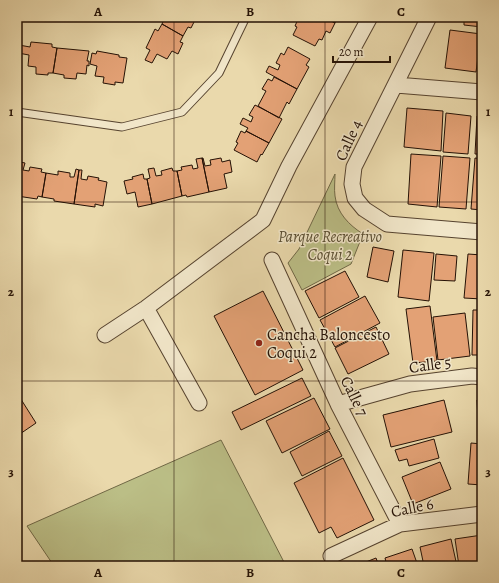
<svg xmlns="http://www.w3.org/2000/svg" width="499" height="583" viewBox="0 0 499 583" font-family="Alegreya,serif">
<style>
.green{fill:#bbbe86;stroke:#706846}
.building{fill:#e3a175;stroke:#241105}
.lines{fill:none;stroke-linecap:round;stroke-linejoin:round}
.service-casing{stroke:#56432f;stroke-width:9}
.minor-casing{stroke:#56432f;stroke-width:17}
.service{stroke:#f1e6c9;stroke-width:7}
.minor{stroke:#f1e6c9;stroke-width:15}
.grid{fill:none;stroke:#241105;stroke-width:1;stroke-opacity:0.55}
.poi-dot{fill:#8f2418;stroke:#f1e6c9;stroke-width:1.5}
.labels{text-anchor:middle;stroke-width:3;stroke-linejoin:round;paint-order:stroke}
.street-label{font-size:16px;fill:#241105;stroke:#f1e6c9}
.park-label{font-size:16px;font-style:italic;fill:#594e32;stroke:#f1e6c9}
.poi-label{font-size:16px;fill:#241105;stroke:#f1e6c9;text-anchor:start}
.neatline{fill:none;stroke:#241105;stroke-width:1.5}
.grid-label{font-size:13px;text-anchor:middle;font-weight:bold;fill:#241105}
</style>
<rect width="100%" height="100%" fill="#ead9ac"/>
<filter id="stains"><feTurbulence type="fractalNoise" baseFrequency=".005" numOctaves="4"/><feColorMatrix values="0 0 0 0 .2 0 0 0 0 .09 0 0 0 0 .02 0 0 0 .5 -.17"/></filter>
<radialGradient id="worn" r=".72"><stop offset=".6" stop-color="#630" stop-opacity="0"/><stop offset="1" stop-color="#630" stop-opacity=".3"/></radialGradient>
<path class="green" d="M335,174C335,181 334,189 335,196C337,213 349,225 363,234L351,264L302,290L288,263L299,249Z
M221,440L286,566H54L27,526Z"/>
<path class="building" d="M165,17H194L196,18L191,28L188,27L183,36L162,24Z
M299,17L307,19L308,17H324L335,23L330,33L326,31L322,40L319,39L315,46L293,35L297,27L295,26Z
M324,17H338L335,23Z
M464,17H482V27L464,25Z
M162,24L183,36L180,42L183,43L178,54L172,51L167,59L157,54L152,63L145,60L150,50L146,48L155,29L158,31Z
M450,30L481,34L476,72L445,68Z
M31,42L52,44V47L57,48L53,73H48V75L36,74V67L28,66L29,55L18,53L19,45L30,47Z
M288,47L310,59L306,65L309,67L297,89L266,72L269,66L278,70L280,65L276,63L281,53L284,55Z
M57,48L89,51L87,61H89V66L87,65L86,74L77,73L76,79L64,78V75L53,73Z
M97,51L119,55V57L127,58L123,83L115,82V85L103,83L104,77L95,76L97,66L90,64L92,53L96,54Z
M274,77L297,89L289,104L287,102L279,118L258,106L266,91L262,89L268,79L272,81Z
M255,105L282,119L269,143L246,131L248,128L240,124L243,118L251,122L253,117L249,115Z
M407,108L443,111L441,151L404,147Z
M446,113L471,116L468,154L443,152Z
M477,116H482V154H475Z
M241,131L245,133L246,131L269,143L262,155L261,154L257,162L234,150L238,143L236,142Z
M411,154L441,156L437,207L408,204Z
M443,156L470,158L466,209L439,207Z
M202,158L209,192L187,197L186,195L182,196L177,171L182,170L181,167L192,165L193,169L198,168L196,159Z
M202,158H203L205,166L211,165L210,160L221,158L222,162L230,160L232,172L224,174L227,188L209,192Z
M475,158L482,159V210L471,209Z
M18,162H20L17,183V167Z
M20,162L25,163L23,170L29,171L30,167L42,169L41,172L46,173L42,197L38,196L37,199L17,196V183Z
M154,168L156,176L162,175L161,171L172,168L173,171H177L182,196L152,204L147,179L150,178L148,169Z
M76,169L79,170L74,204L54,201V199L42,197L46,173L58,175V171L70,173V177H74Z
M79,170H82L81,179L87,180L88,176L99,178L98,180L107,182L103,206L95,204V207L74,204Z
M143,174L144,179H147L152,204L138,207L135,192L127,194L124,181L133,179L132,177Z
M373,247L394,251L388,282L367,277Z
M403,250L434,253L429,301L398,297Z
M436,254L457,256L455,281L434,280Z
M468,254L482,255V299L464,298Z
M345,271L359,297L319,318L305,291Z
M263,291L303,370L255,395L214,316Z
M365,296L380,323L335,347L320,320Z
M430,306L437,361L413,363L406,309Z
M473,310H482V355H472Z
M465,313L470,356L438,360L433,317Z
M376,327L389,354L348,374L335,348Z
M302,378L311,396L241,430L232,412Z
M17,393L36,423L17,436Z
M314,398L330,429L282,453L266,421Z
M444,400L452,432L391,447L383,415Z
M477,400H482V440H479Z
M329,431L342,456L302,476L290,452Z
M434,439L439,458L409,466L407,459L399,461L395,450Z
M471,443L482,444V485L468,484Z
M343,458L374,520L337,538L331,527L319,533L294,483Z
M440,462L451,489L413,504L402,477Z
M482,535V566H459L455,539Z
M451,539L457,566H424L420,547Z
M412,549L418,566H387L385,558Z
M376,558L379,566H356Z"/>
<g class="lines">
<defs>
<path id="service" d="M17,112L122,127L182,112L219,73L246,17"/>
<path id="minor" d="M429,17L354,167L352,184L355,198L364,209L387,224L482,232
M396,85L482,92
M272,260L338,404L400,524
M146,308L199,403
M105,335L146,308L263,220L289,166L370,17
M338,404L410,384L472,376L482,377
M331,556L400,524L482,514"/>
</defs>
<use href="#service" class="service-casing"/>
<use href="#minor" class="minor-casing"/>
<use href="#service" class="service"/>
<use href="#minor" class="minor"/>
</g>
<path class="grid" d="M174,17V566M325,17V566M17,202H482M17,381H482"/>
<circle class="poi-dot" cx="259" cy="343" r="4"/>
<g class="labels">
<g class="street-label">
<text transform="translate(348 140) rotate(-66)" y="6">Calle 4</text>
<text transform="translate(430 364) rotate(-8)" y="6">Calle 5</text>
<text transform="translate(355 396) rotate(64)" y="6">Calle 7</text>
<text transform="translate(412 507) rotate(-12)" y="6">Calle 6</text>
</g>
<g class="park-label">
<text x="330" y="242">Parque Recreativo<tspan x="330" dy="18">Coqui 2</tspan></text>
</g>
<g class="poi-label">
<text x="267" y="340">Cancha Baloncesto<tspan x="267" dy="18">Coqui 2</tspan></text>
</g>
</g>
<rect width="499" height="583" fill="none" stroke="#ead9ac" stroke-width="44"/>
<path d="M333 56v6h57v-6" fill="none" stroke="#241105" stroke-width="2"/>
<text x="339" y="56" font-size="12" fill="#241105" stroke="#f1e6c9" stroke-width="3" paint-order="stroke">20 m</text>
<rect x="22" y="22" width="455" height="539" class="neatline"/>
<g class="grid-label">
<text x="98" y="16">A</text>
<text x="250" y="16">B</text>
<text x="401" y="16">C</text>
<text x="11" y="116">1</text>
<text x="488" y="116">1</text>
<text x="11" y="296">2</text>
<text x="488" y="296">2</text>
<text x="11" y="476">3</text>
<text x="488" y="476">3</text>
<text x="98" y="577">A</text>
<text x="250" y="577">B</text>
<text x="401" y="577">C</text>
</g>
<rect width="100%" height="100%" filter="url(#stains)"/>
<rect width="100%" height="100%" fill="url(#worn)"/>
</svg>
